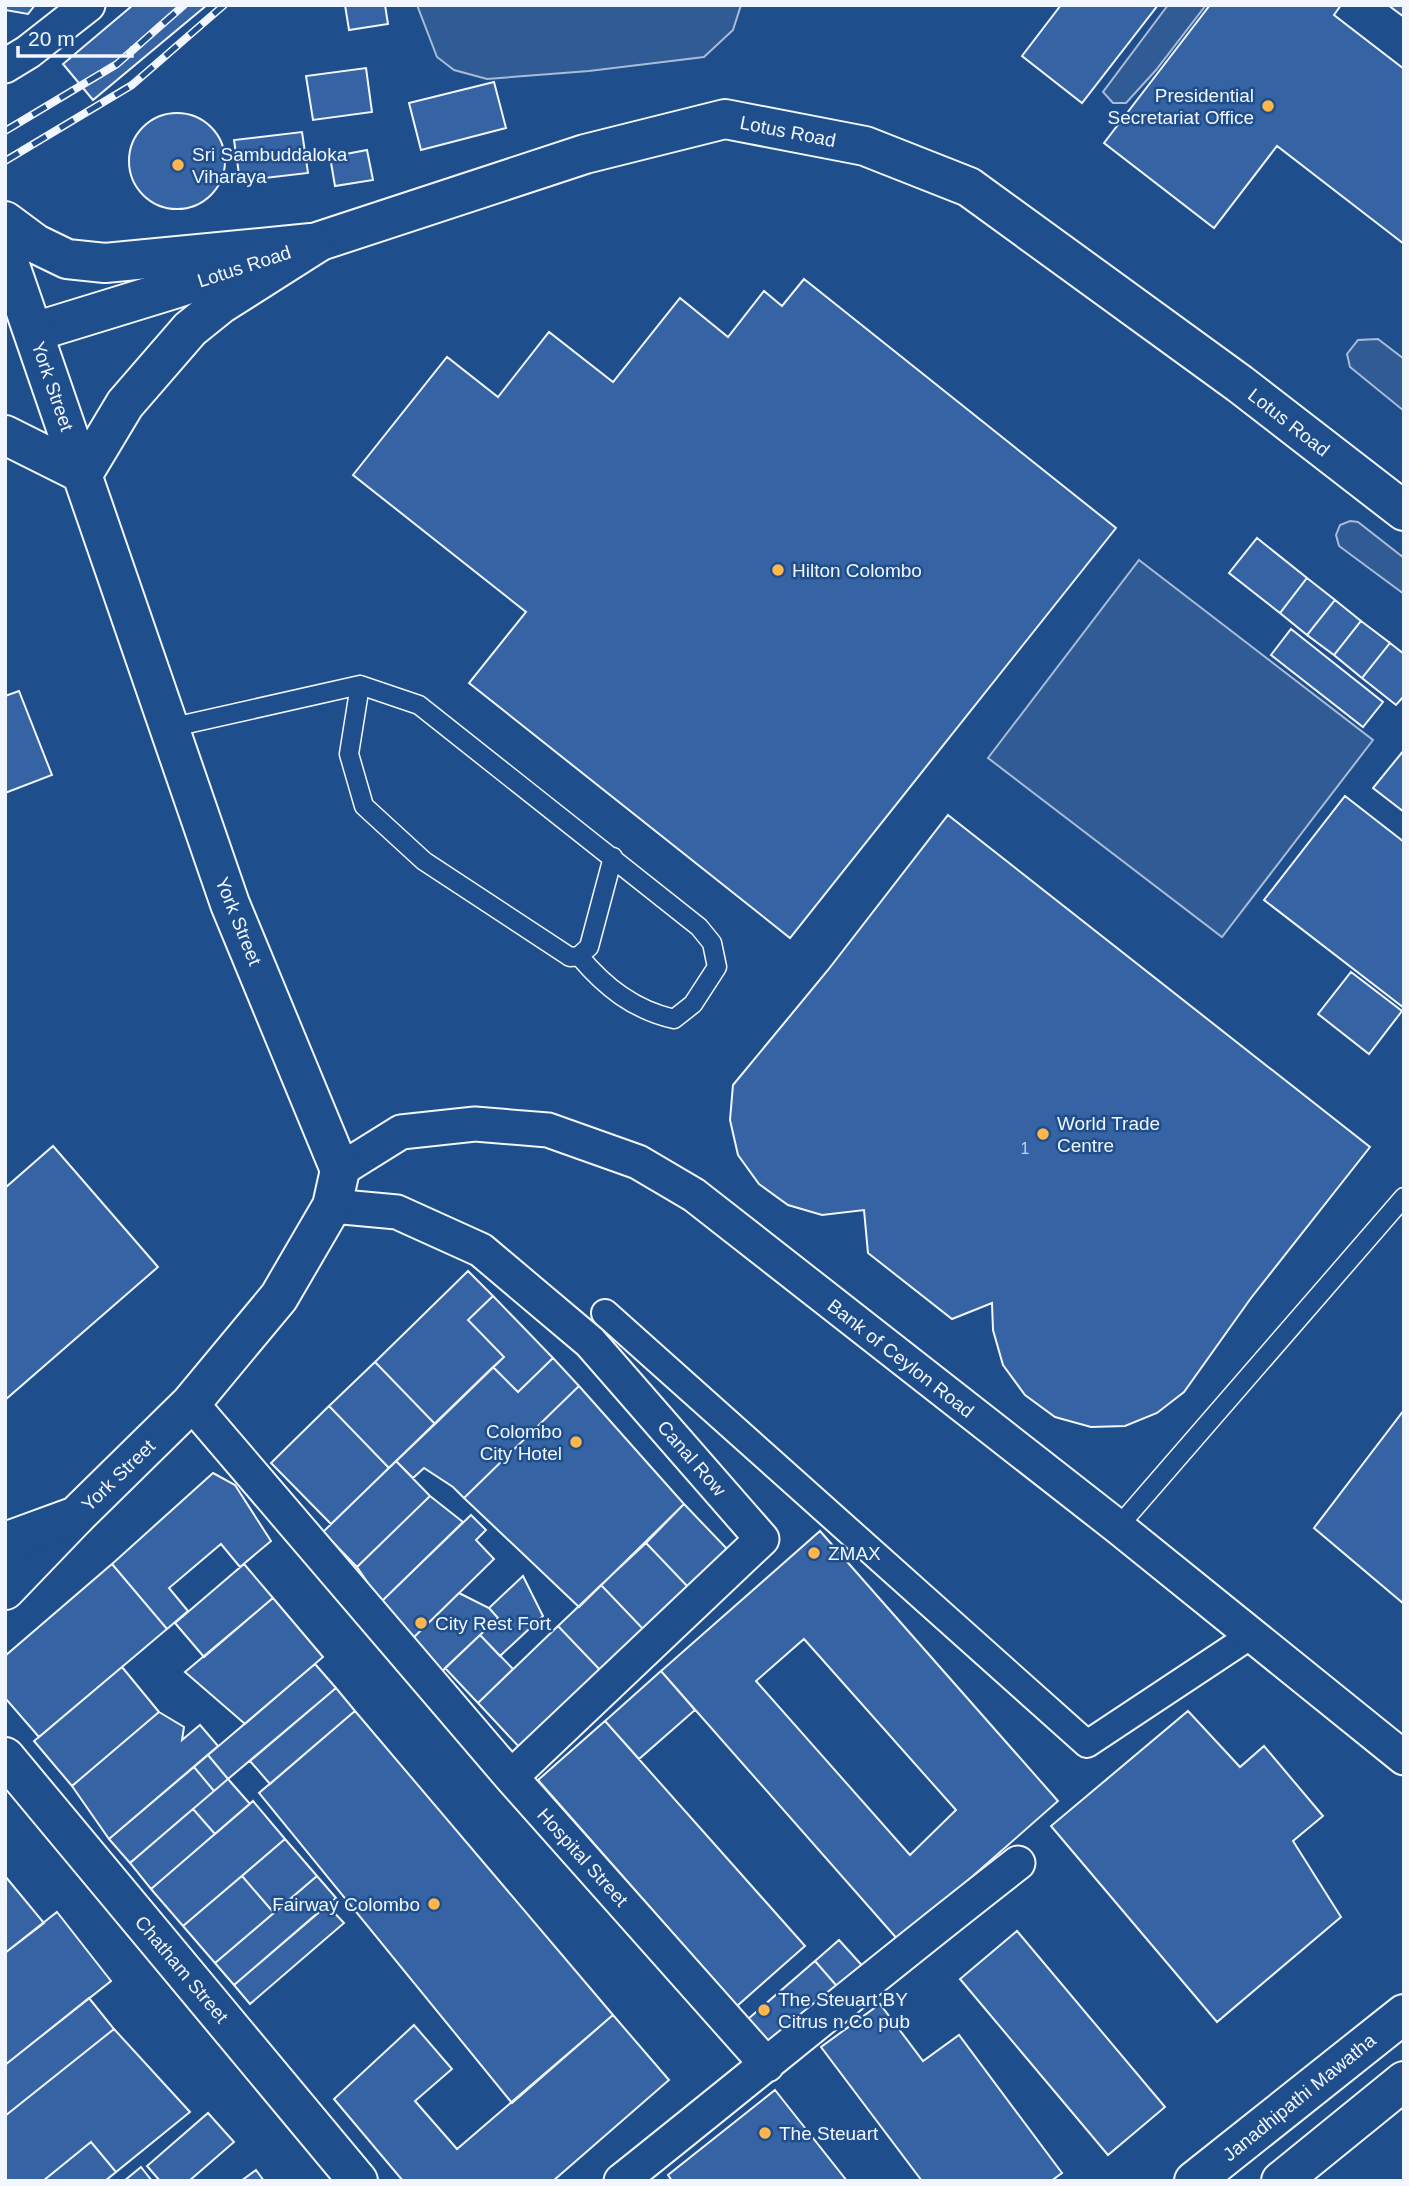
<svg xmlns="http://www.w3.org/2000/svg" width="1409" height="2186" viewBox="0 0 1409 2186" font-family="Arial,sans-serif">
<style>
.built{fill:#305b95;stroke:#a8bbd7;stroke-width:2}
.building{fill:#3563a3;stroke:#f2f6ff;stroke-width:2;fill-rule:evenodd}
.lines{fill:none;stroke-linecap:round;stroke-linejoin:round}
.service-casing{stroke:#f2f6ff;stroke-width:21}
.pedestrian-casing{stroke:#f2f6ff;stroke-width:30}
.minor-casing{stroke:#f2f6ff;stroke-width:37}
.tertiary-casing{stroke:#f2f6ff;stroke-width:42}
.primary-casing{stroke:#f2f6ff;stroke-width:42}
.trunk-casing{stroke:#f2f6ff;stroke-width:42}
.service{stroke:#1f4e8c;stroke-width:18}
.pedestrian{stroke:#1f4e8c;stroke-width:26}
.minor{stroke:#1f4e8c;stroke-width:33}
.tertiary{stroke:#1f4e8c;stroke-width:38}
.primary{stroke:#1f4e8c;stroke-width:38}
.trunk{stroke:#1f4e8c;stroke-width:38}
.rail-casing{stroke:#f2f6ff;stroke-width:8}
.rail{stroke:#1f4e8c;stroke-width:5;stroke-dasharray:16;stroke-linecap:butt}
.poi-dot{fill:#ffb74d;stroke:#1f4e8c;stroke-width:2.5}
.labels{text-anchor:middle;stroke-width:5;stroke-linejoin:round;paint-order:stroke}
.number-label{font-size:16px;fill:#c3d1e8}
.poi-label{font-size:19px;fill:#f2f6ff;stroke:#1f4e8c;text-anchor:start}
.street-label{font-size:19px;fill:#f2f6ff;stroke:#1f4e8c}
</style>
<rect width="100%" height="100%" fill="#1f4e8c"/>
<path class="built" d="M417,5H741L733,30L704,57L589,71L487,79L454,70L437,57Z
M1168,5H1206L1156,70L1126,103H1113L1103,92Z
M1378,339L1404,359V411L1350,367L1347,354L1358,340Z
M1350,521L1358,522L1404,558V594L1339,546L1336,535L1340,525Z
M1139,560L1373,740L1222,937L988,758Z"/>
<path class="building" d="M5,5H35L28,14L5,10Z
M133,5H207L93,100L63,64Z
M345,5H385L388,24L349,30Z
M1061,5H1158L1082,103L1022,56Z
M1210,5H1341L1334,15L1404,69V244L1277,146L1214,228L1104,143Z
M1388,5H1404V17Z
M366,68L372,112L313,120L306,76Z
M494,82L506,128L421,150L409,103Z
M129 161a48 48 0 1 1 96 0a48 48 0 1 1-96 0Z
M302,132L308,173L240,181L234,140Z
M367,150L373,180L335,186L330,157Z
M804,279L1116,528L790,938L469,683L526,612L353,475L447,357L498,397L549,332L613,382L680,298L728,337L764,291L782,306Z
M1257,538L1307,578L1280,613L1229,573Z
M1307,578L1335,600L1307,635L1280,613Z
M1335,600L1361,621L1334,655L1307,635Z
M1361,621L1390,643L1362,678L1334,655Z
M1291,629L1383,702L1363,727L1271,655Z
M1390,643L1404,654V696L1396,705L1362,678Z
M19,691L52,775L5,793V696Z
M1404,750V812L1373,788Z
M1345,796L1404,842V1008L1264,900Z
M948,815L1370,1147L1251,1298L1184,1392L1157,1413L1125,1426L1091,1427L1055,1417L1025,1395L1003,1365L993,1330L992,1303L952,1319L868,1253L864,1210L822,1215L788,1205L759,1184L738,1155L730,1120L733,1085L828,970Z
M1351,972L1402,1011L1369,1054L1318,1014Z
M53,1146L158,1267L5,1400V1188Z
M468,1271L493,1296L468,1320L504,1357L435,1424L375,1362Z
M493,1296L553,1358L518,1392L493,1367L504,1357L468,1320Z
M553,1358L579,1386L464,1498L453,1487L424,1468L413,1478L396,1461L493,1367L518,1392Z
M375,1362L435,1424L389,1468L329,1406Z
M579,1386L684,1504L579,1607L464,1498Z
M329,1406L389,1468L331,1524L271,1463Z
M1404,1410V1604L1314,1528Z
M396,1461L430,1496L357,1567L323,1532Z
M213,1473L235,1485L271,1541L240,1567L221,1544L169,1588L188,1611L167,1629L112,1564Z
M430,1496L463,1522L381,1602L357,1567Z
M684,1504L729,1551L689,1588L646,1543Z
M471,1515L486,1530L476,1540L494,1559L406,1645L381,1602Z
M820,1531L1058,1801L899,1941L661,1671ZM804,1639L956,1810L910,1855L756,1681Z
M646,1543L689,1588L645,1631L601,1585Z
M112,1564L167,1629L39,1737L5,1698V1656Z
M244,1564L273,1598L204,1657L175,1623Z
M523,1576L543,1616L500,1656L480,1635L498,1618L489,1608Z
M601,1585L645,1631L602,1672L558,1626Z
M459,1593L489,1608L498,1618L436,1677L406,1645Z
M273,1598L323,1657L245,1724L185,1672Z
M558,1626L602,1672L521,1749L478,1703Z
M480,1635L513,1669L478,1703L445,1668Z
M315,1664L336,1688L228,1779L208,1755Z
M122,1667L159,1712L72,1786L34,1741Z
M661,1671L695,1710L639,1759L605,1721Z
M336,1688L355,1711L270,1784L250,1761Z
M355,1711L613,2015L512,2103L259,1793Z
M1188,1711L1240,1767L1264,1746L1323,1816L1293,1841L1341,1917L1217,2022L1051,1826Z
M159,1712L184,1727L182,1740L200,1725L218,1746L109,1839L72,1786Z
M605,1721L805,1946L737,2006L538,1780Z
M208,1755L228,1779L214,1791L194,1767Z
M194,1767L214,1791L130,1863L109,1839Z
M228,1779L250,1804L215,1834L193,1809Z
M253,1801L285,1839L183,1926L151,1889Z
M193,1809L215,1834L151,1889L130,1863Z
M285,1839L317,1876L274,1913L242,1876Z
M5,1876L44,1923L5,1953Z
M242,1876L274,1913L215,1963L183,1926Z
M317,1876L336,1898L234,1985L215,1963Z
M327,1905L344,1923L250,2004L234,1985Z
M57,1912L111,1981L5,2065V1953Z
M1017,1931L1165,2107L1108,2155L960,1979Z
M839,1940L867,1971L842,1992L815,1961Z
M815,1961L842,1992L775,2050L748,2019Z
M89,1998L114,2029L5,2116V2065Z
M880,2004L923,2061L959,2035L1062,2173L1051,2181H922L821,2047Z
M613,2015L669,2080L553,2181H403L334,2099L414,2025L452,2069L415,2101L457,2149Z
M114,2029L190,2112L116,2172L91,2142L43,2181H5V2116Z
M775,2090L847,2181H672L668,2175Z
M208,2113L234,2142L189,2181H160L147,2166Z
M91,2142L116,2172L105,2181H43Z
M141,2167L152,2181H124Z
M256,2170L264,2181H241Z"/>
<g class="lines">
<defs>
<path id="service" d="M360,685L349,754L364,806L424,861L570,957L579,956L589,947L613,857
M169,728L360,685L419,705L699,927L712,943L717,967L693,1004L674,1019C634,1010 605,987 579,956
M1118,1527L1404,1197"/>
<path id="pedestrian" d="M605,1313L1087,1744L1253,1634"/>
<path id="minor" d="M5,66L28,52L88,5
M340,1170L401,1132L475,1124L548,1130L638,1162L694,1195L1118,1527L1404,1758
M332,1206L397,1212L481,1250L590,1342L762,1539L511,1777
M191,1403L511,1777L767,2065
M621,2181C754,2075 884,1967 1018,1863"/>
<path id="tertiary" d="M5,1757L358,2181"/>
<path id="primary" d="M34,332L174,289L585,154L725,119L865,146L969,187L1240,384L1404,511
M5,1590L76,1516"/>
<path id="trunk" d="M5,221L36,244L67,259L105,263L311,243
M5,251L230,904L340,1170L332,1206L279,1297L191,1403L76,1516L5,1542
M5,435L83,474
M83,474L125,404L190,329L221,304L317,243
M1194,2181L1404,2014
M1281,2181L1404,2081"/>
</defs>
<use href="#service" class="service-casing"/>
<use href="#pedestrian" class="pedestrian-casing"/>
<use href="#minor" class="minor-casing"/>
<use href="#tertiary" class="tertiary-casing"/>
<use href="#primary" class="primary-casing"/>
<use href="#trunk" class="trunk-casing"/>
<use href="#service" class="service"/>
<use href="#pedestrian" class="pedestrian"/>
<use href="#minor" class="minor"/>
<use href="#tertiary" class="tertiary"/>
<use href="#primary" class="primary"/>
<use href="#trunk" class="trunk"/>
<defs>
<path id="rail" d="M5,131L117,64L184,5
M5,161L132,85L224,5"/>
</defs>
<use href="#rail" class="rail-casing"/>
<use href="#rail" class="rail"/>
</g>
<g class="poi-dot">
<circle cx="1268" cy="106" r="7"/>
<circle cx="178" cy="165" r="7"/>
<circle cx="778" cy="570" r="7"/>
<circle cx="1043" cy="1134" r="7"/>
<circle cx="576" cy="1442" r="7"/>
<circle cx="814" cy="1553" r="7"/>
<circle cx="421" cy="1623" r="7"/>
<circle cx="434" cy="1904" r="7"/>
<circle cx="764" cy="2010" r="7"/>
<circle cx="765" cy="2133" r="7"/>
</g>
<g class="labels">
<g class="number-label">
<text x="1025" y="1154">1</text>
</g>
<g class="poi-label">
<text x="1254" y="102" text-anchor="end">Presidential<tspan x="1254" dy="22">Secretariat Office</tspan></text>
<text x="192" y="161">Sri Sambuddaloka<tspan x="192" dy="22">Viharaya</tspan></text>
<text x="792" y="577">Hilton Colombo</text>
<text x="1057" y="1130">World Trade<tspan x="1057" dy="22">Centre</tspan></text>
<text x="562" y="1438" text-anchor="end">Colombo<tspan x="562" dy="22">City Hotel</tspan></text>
<text x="828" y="1560">ZMAX</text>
<text x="435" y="1630">City Rest Fort</text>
<text x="420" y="1911" text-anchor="end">Fairway Colombo</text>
<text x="778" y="2006">The Steuart BY<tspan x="778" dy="22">Citrus n Co pub</tspan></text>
<text x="779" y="2140">The Steuart</text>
</g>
<g class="street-label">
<text transform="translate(788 131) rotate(11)" y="7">Lotus Road</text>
<text transform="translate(244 266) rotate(-18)" y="7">Lotus Road</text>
<text transform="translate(53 386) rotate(71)" y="7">York Street</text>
<text transform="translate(1289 422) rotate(38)" y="7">Lotus Road</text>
<text transform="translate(239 921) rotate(68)" y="7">York Street</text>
<text transform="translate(901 1358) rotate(38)" y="7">Bank of Ceylon Road</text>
<text transform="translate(692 1458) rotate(49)" y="7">Canal Row</text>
<text transform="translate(118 1475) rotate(-44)" y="7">York Street</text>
<text transform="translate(583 1857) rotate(48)" y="7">Hospital Street</text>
<text transform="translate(182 1969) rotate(50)" y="7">Chatham Street</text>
<text transform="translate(1299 2097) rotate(-39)" y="7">Janadhipathi Mawatha</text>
</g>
</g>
<rect width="1409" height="2186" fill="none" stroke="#f2f6ff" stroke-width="14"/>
<path d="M18 46v10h114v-10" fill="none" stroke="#f2f6ff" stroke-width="3.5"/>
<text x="28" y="46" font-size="21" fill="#f2f6ff" stroke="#1f4e8c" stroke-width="5" paint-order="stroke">20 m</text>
</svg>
